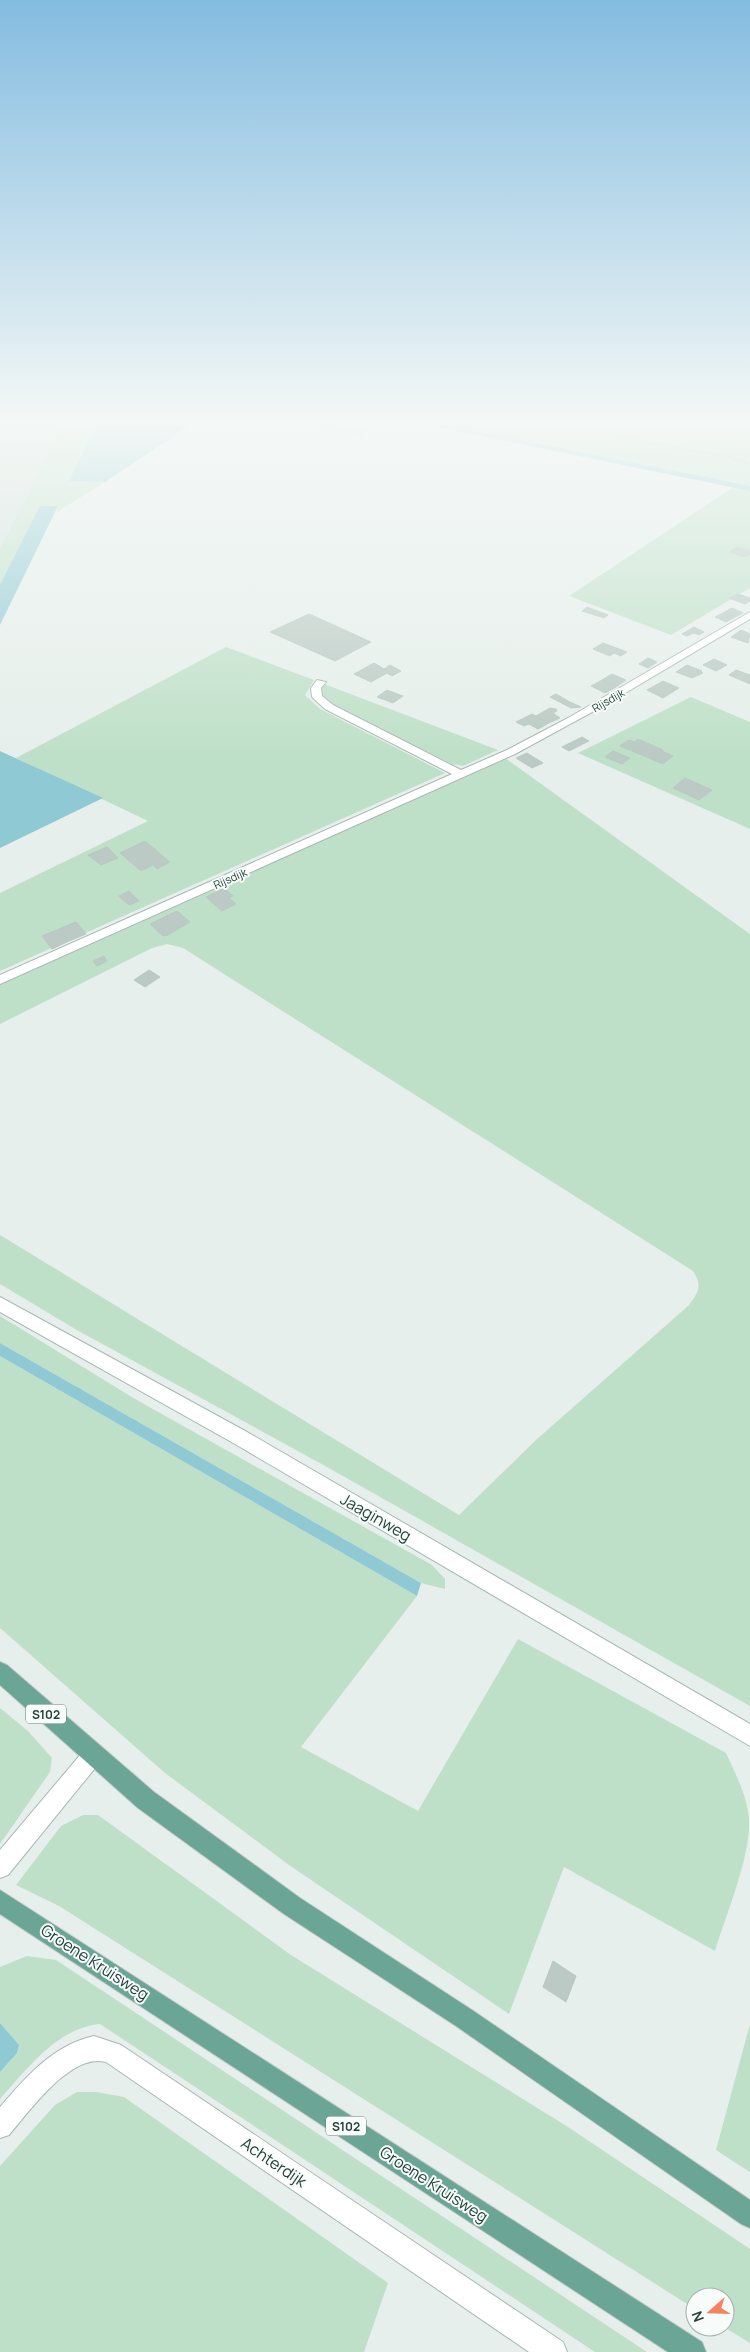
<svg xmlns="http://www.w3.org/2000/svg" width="750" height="2352" viewBox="0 0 750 2352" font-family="Manrope,sans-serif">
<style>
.built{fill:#d4dfda}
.green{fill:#bfe0c8}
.water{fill:#8ec9d4}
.building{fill:#bbcac4;stroke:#b8c9c2}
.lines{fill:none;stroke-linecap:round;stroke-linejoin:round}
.minor-casing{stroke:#a8b8b2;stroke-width:2}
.primary-casing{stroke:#c2cac8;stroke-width:2}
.path{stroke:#86b3a5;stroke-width:2;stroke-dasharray:1 2;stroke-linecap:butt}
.minor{fill:#fff;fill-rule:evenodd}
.primary{fill:#6aa596;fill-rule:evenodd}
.labels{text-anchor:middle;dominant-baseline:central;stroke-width:4;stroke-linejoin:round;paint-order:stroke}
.far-street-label{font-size:11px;fill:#24423a;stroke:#f7fbf9}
.shield{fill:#f7fbf9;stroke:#637a73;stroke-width:1}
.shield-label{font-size:12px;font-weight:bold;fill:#24423a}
.near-street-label{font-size:16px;fill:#24423a;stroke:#f7fbf9}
</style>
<rect width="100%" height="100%" fill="#e6efeb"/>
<path class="built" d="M 0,423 L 64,423 L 0,548 Z"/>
<path class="green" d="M 64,423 L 97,423 L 69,481 L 105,482 L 57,512 L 58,506 L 40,506 L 0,586 L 0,548 Z
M 287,423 L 379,423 L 361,436 Z
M 437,423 L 750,423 L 750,486 Z
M 732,488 L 750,491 L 750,588 L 671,635 L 569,596 Z
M 226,647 L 314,680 L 305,695 L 320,709 L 445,773 L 0,971 L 0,893 L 148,821 L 16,758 Z
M 324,684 L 498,750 L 463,766 L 452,764 L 330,704 L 322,698 L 320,689 Z
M 691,697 L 750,722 L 750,829 L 578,753 Z
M 505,758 L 750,934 L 750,1706 L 327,1467 L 75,1329 L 0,1284 L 0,1235 L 459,1515 L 536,1440 L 688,1306 C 698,1294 703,1285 693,1271 L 183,948 L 167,944 L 152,948 L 0,1024 L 0,985 Z
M 0,1316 L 135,1399 L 432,1565 L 445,1579 L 445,1589 L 421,1583 L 0,1343 Z
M 0,1356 L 417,1596 L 301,1747 L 418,1811 L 518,1639 L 726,1753 C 736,1775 750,1801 749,1826 C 748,1863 726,1915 715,1951 L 564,1867 L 509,2014 L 289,1865 L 165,1773 L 0,1628 Z
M 0,1708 L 28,1731 L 52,1758 L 50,1772 L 0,1844 Z
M 83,1815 L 98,1815 L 291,1955 L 568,2127 L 750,2249 L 750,2343 L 724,2327 L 725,2297 L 695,2297 L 695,2309 L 59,1906 L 16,1885 L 61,1826 Z
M 27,1956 L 56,1960 L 647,2352 L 595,2352 L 100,2024 C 57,2028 27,2069 0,2099 L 0,2072 L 17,2053 L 19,2046 L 0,2023 L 0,1967 Z
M 750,2024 L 750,2172 L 716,2150 Z
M 77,2092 L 96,2092 L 124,2097 L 388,2283 L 364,2352 L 0,2352 L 0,2166 L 55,2105 Z"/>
<path class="water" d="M 97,423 L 186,425 L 193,423 L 105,482 L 69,481 Z
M 418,423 L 437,423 L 750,486 L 750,491 Z
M 40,506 L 58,506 L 0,625 L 0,585 Z
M 0,751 L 103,798 L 0,848 Z
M 0,1343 L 421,1583 L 417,1596 L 0,1356 Z
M 0,2023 L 19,2045 L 17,2053 L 0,2072 Z"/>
<path class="building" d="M 738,547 L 750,551 L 750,554 L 744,557 L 729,552 Z
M 738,594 L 750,598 L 750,601 L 745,604 L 729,598 Z
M 587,607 L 608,615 L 604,618 L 582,611 Z
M 732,608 L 743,613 L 735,617 L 723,613 Z
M 723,613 L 735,617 L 726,622 L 715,617 Z
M 309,614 L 318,618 L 371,642 L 335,661 L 270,632 Z
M 694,627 L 704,632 L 699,635 L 694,633 L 687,636 L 682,634 Z
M 741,630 L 750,634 L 748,643 L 731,637 Z
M 603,643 L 627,652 L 621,656 L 614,653 L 610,656 L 593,649 Z
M 648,658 L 657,662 L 648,668 L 639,664 Z
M 714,659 L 727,665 L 716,671 L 703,665 Z
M 374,663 L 384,669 L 390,665 L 401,671 L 392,676 L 387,673 L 371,682 L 354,674 Z
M 687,665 L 702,671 L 700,672 L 703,673 L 692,678 L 676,672 Z
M 736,670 L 750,675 L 750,684 L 729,675 Z
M 612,674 L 626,680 L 616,687 L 602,680 Z
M 602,680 L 616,687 L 605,693 L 591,686 Z
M 663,681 L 679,688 L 663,698 L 647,690 Z
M 387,690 L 403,696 L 393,703 L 377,697 Z
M 556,694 L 570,702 L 581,707 L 571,708 L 550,697 Z
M 550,708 L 556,709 L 557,711 L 553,713 L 560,718 L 549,723 L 536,716 Z
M 532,714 L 536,716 L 549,723 L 538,729 L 529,724 L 524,726 L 516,722 Z
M 582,737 L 589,741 L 569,751 L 562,747 Z
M 638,739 L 663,750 L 662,751 L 673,756 L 663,764 L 620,746 L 629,740 L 634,742 Z
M 613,751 L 630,758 L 622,764 L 605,757 Z
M 527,753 L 543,763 L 532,768 L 516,758 Z
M 685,778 L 712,790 L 699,800 L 673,788 Z
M 145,841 L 170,862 L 157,869 L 153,865 L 141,871 L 120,853 Z
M 107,847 L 118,858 L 101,865 L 88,855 Z
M 224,888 L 233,896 L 229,898 L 236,904 L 222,911 L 206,897 Z
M 129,891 L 139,901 L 129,905 L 119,896 Z
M 177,911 L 190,922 L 168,935 L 163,936 L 150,924 Z
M 76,922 L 86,934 L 69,941 L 59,929 Z
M 59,929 L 69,941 L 52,949 L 42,936 Z
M 104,956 L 107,961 L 97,966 L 93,961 Z
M 149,970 L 160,977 L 145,987 L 134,980 Z
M 553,1961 L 576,1976 L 566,2002 L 543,1987 Z"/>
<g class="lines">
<defs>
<path id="minor" d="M 750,612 L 750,619 L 605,705 L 515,754 L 0,984 L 0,975 L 452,774 L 325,709 L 312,697 L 311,688 L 317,680 L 326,682 L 321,688 L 322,696 L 333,705 L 461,770 L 507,750 L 568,718 Z
M 0,1297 L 247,1432 L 750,1724 L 750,1746 L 235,1444 L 0,1312 Z
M 93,1745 L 100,1748 L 103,1755 L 100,1762 L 8,1875 L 0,1878 L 0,1850 L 86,1748 Z
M 94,2036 L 121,2045 L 563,2342 L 567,2352 L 529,2352 L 106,2062 C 71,2052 29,2112 9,2135 L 0,2138 L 0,2107 C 26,2077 53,2045 94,2036 Z"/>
<path id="primary" d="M 0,1662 L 7,1665 L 154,1792 L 300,1898 L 472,2010 L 750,2200 L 750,2228 L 741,2224 L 456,2026 L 284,1914 L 138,1808 L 0,1685 Z
M 0,1890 L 702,2342 L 706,2352 L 668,2352 L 0,1914 Z"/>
</defs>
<use href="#minor" class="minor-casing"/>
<use href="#primary" class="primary-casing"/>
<path class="path" d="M 579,423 L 623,438 L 729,457 L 750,464"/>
<use href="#minor" class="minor"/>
<use href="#primary" class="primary"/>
</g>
<linearGradient id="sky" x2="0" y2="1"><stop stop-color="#84bce0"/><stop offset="0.56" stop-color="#f4f8f6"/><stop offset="1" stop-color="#f4f8f6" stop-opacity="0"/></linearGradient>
<rect width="750" height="753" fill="url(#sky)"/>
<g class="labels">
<g class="far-street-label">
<text transform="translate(608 700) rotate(-30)">Rijsdijk</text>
<text transform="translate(230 878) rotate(-24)">Rijsdijk</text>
</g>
<g class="shield">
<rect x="26" y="1704.5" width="40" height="19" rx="4"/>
<rect x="326" y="2116.5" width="40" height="19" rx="4"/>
</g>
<g class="shield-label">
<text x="46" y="1714">S102</text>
<text x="346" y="2126">S102</text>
</g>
<g class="near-street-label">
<text transform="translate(376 1517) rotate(30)">Jaaginweg</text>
<text transform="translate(95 1962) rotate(33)">Groene Kruisweg</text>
<text transform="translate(274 2162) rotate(34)">Achterdijk</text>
<text transform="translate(434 2184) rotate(33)">Groene Kruisweg</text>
</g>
</g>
<g transform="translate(710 2312) rotate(250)"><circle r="24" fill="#f7fbf9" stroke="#a3b1ad"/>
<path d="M0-4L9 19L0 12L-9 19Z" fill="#f4845f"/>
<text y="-8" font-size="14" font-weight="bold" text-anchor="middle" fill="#24423a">N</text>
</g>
</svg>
